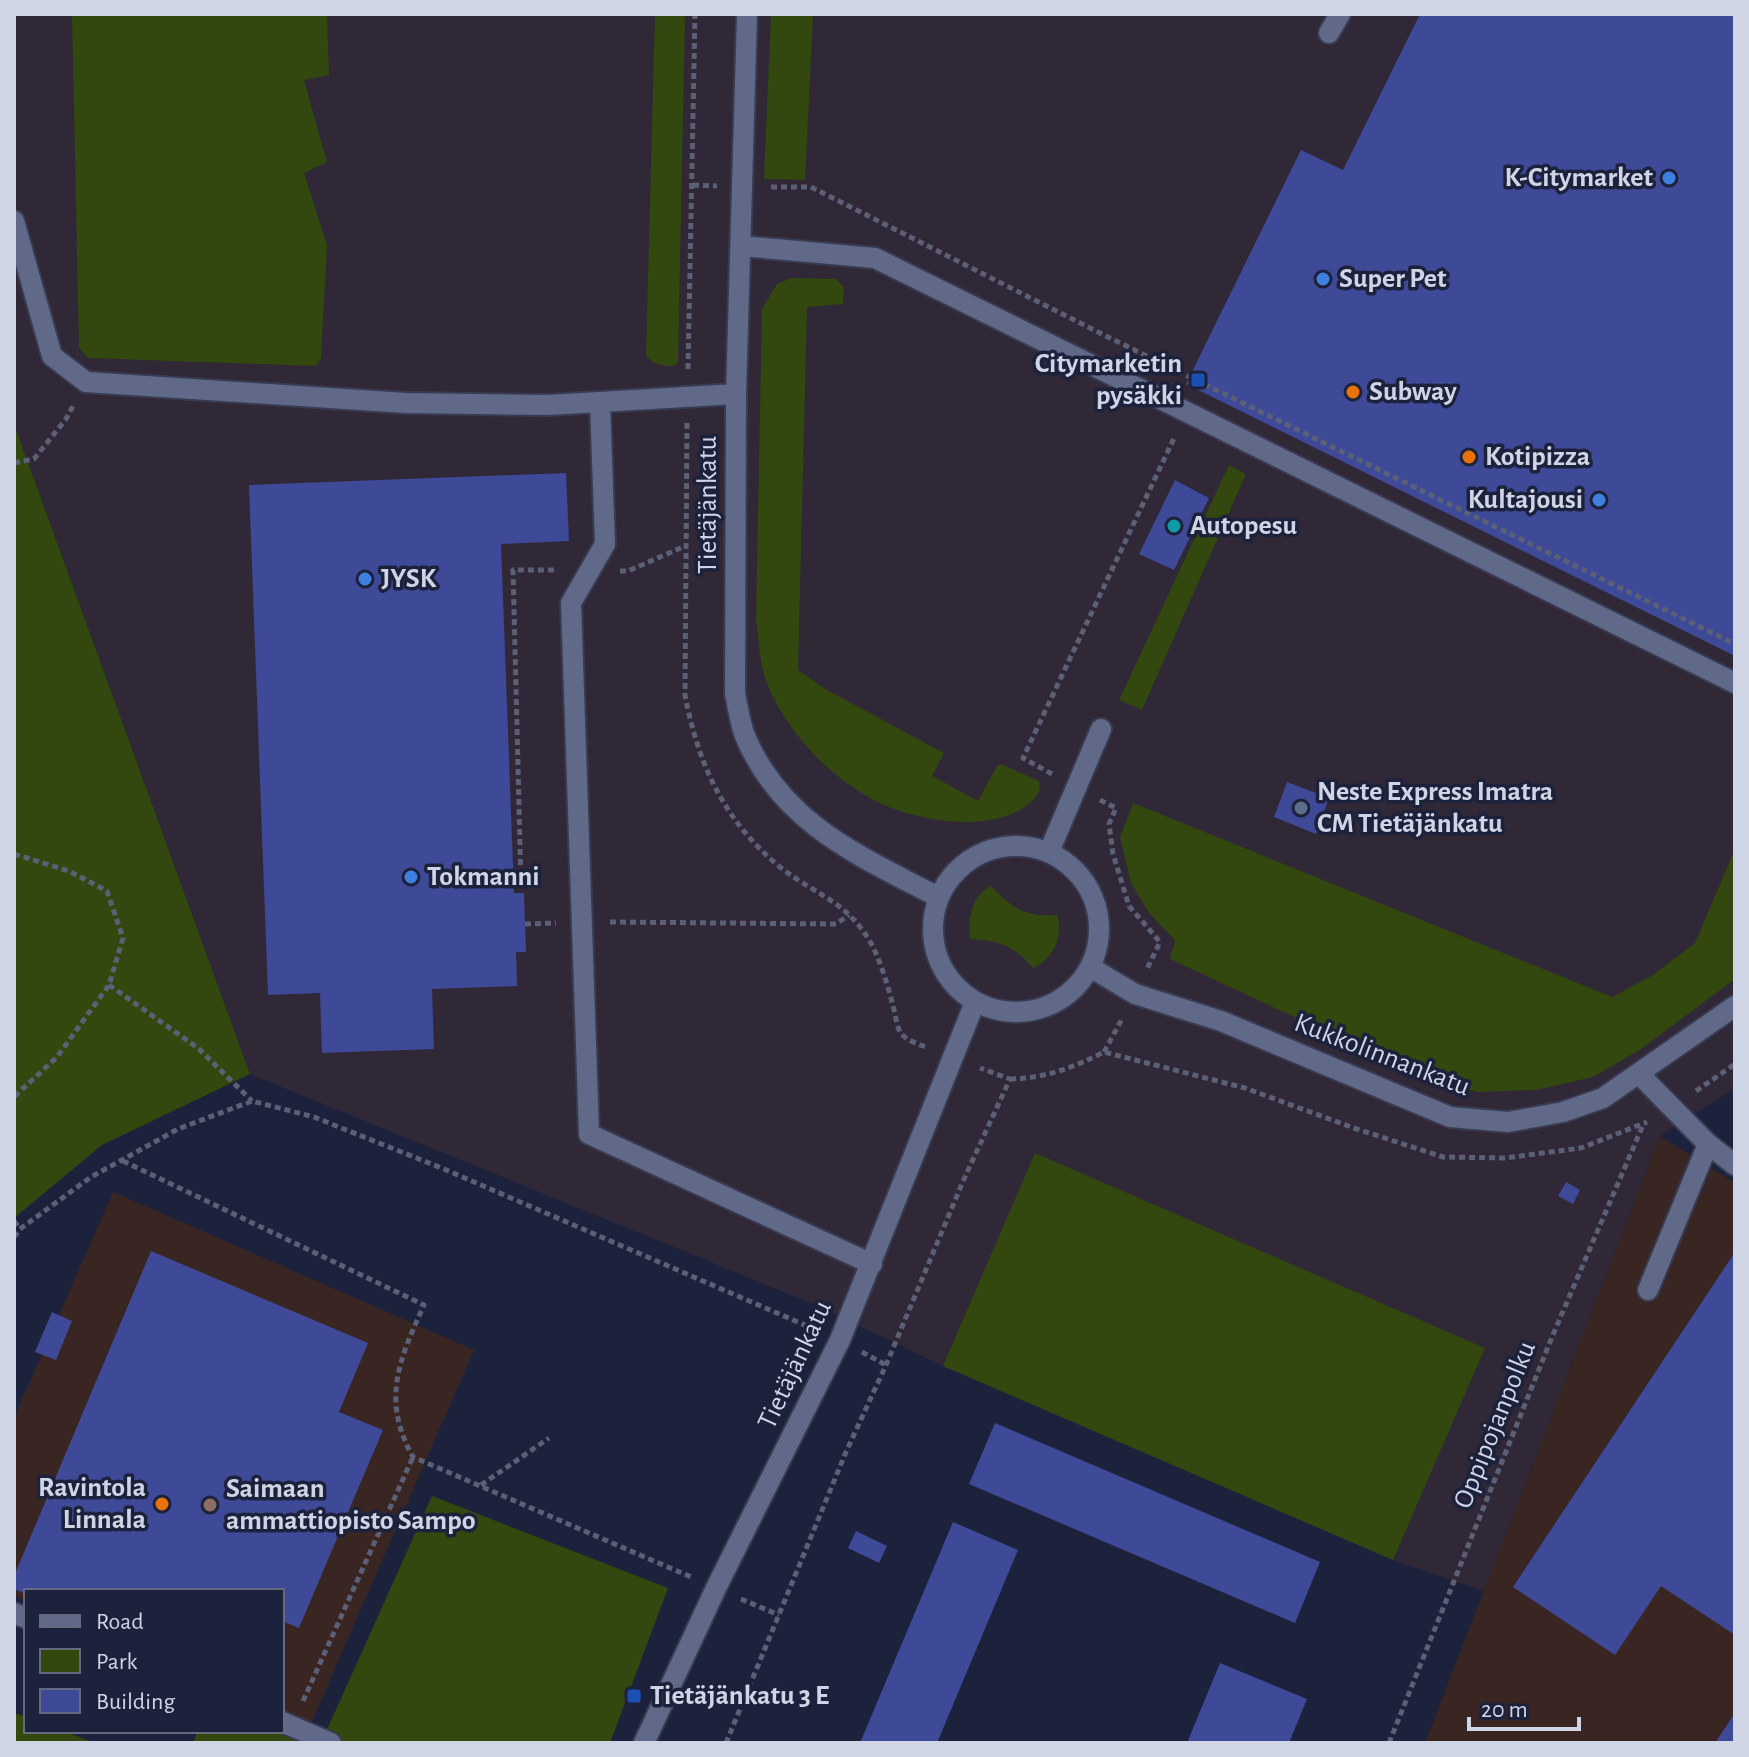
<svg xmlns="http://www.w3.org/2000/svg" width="1749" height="1757" viewBox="0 0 1749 1757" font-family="'Alegreya Sans',sans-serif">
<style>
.commercial{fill:#302837}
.education{fill:#392622}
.green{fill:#32480f}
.building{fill:#3e4997}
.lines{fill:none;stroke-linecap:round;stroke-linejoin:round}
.minor-casing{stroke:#383b51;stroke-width:24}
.path{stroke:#5b6077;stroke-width:5;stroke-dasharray:6 4;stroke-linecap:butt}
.minor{stroke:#616988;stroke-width:20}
.shop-dot{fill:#3f7fe0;stroke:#1d223c;stroke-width:3}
.transit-dot{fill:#1a4fb4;stroke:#1d223c;stroke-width:3}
.food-dot{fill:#e8710a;stroke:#1d223c;stroke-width:3}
.culture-dot{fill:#0f9aa8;stroke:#1d223c;stroke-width:3}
.service-dot{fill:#5c6f8a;stroke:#1d223c;stroke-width:3}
.education-dot{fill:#8d6e63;stroke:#1d223c;stroke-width:3}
.labels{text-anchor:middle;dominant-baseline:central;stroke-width:7;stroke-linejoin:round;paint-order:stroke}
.poi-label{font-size:28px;font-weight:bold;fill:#d0d5e6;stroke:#1d223c;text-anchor:start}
.street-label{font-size:28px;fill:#d0d5e6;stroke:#1d223c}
</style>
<rect width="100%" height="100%" fill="#1d223c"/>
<path class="commercial" d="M 14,14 L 1735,14 L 1735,1088 L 1660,1136 L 1484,1591 L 1393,1560 L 943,1366 L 816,1305 L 250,1074 L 14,424 Z"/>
<path class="education" d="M 1660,1136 L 1735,1183 L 1735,1743 L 1425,1743 Z
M 113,1192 L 474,1350 L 310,1726 L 282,1713 L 282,1591 L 26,1591 L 26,1601 L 14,1596 L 14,1418 Z"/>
<path class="green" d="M 72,14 L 327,14 L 329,75 L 304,80 L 327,162 L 304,173 L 327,245 L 321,358 L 316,366 L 88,358 L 79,348 Z
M 655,14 L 685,14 L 678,362 L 674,366 C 663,366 652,365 646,355 Z
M 771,14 L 813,14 L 805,180 L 764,179 Z
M 791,278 L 836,279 L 844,288 L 843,304 L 807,307 L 798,670 L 827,690 L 944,753 L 932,776 L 978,801 L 997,766 L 1001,764 L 1039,781 C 1042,792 1035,799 1026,806 C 989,834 913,821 874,800 C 831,777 795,740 773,697 C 760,674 759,644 756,619 L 762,309 L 777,284 Z
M 14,424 L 250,1074 L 102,1145 L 14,1218 Z
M 1229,465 L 1246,474 L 1142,710 L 1119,700 Z
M 1133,803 L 1612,997 L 1653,975 L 1695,943 L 1735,849 L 1735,979 L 1641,1049 L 1593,1077 L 1536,1090 L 1477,1092 L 1410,1071 L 1170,959 L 1175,940 L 1149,913 L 1131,883 L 1120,837 Z
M 991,886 C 1012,908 1025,917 1057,915 C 1064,937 1053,959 1033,968 C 1015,946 998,940 970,939 C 968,919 971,896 991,886 Z
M 1035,1153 L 1485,1348 L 1393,1560 L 943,1366 Z
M 432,1496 L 668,1588 L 610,1743 L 193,1743 L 198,1731 L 282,1731 L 321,1743 Z
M 14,1713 L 26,1717 L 26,1731 L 63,1731 L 95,1743 L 14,1743 Z"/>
<path class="building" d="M 1420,14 L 1735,14 L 1735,656 L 1186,384 L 1301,150 L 1343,170 Z
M 566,473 L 569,541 L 501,544 L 514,893 L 524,893 L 525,924 L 526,952 L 516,952 L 517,986 L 432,989 L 434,1049 L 322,1053 L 320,993 L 268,995 L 249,485 Z
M 1175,480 L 1209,498 L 1174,570 L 1139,554 Z
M 1287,782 L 1329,798 L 1316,834 L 1274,817 Z
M 1566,1182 L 1580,1190 L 1573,1204 L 1558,1196 Z
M 151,1251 L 368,1343 L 339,1412 L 383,1430 L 299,1628 L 282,1621 L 282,1591 L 26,1591 L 26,1594 L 14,1589 L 14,1576 Z
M 1735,1252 L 1735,1635 L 1661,1586 L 1615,1655 L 1513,1587 Z
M 52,1312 L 72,1321 L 56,1360 L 35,1352 Z
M 995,1423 L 1320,1562 L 1295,1623 L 969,1484 Z
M 953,1522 L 1018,1550 L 937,1743 L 860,1743 Z
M 856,1531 L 887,1546 L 879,1563 L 848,1548 Z
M 1220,1663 L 1307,1699 L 1289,1743 L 1187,1743 Z
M 1735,1713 L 1735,1743 L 1715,1743 Z"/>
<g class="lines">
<defs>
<path id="minor" d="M 747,14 L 736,394 L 735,694 C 738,707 740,723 745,736 C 782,824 860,856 938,897
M 1329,33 L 1340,14
M 14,221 L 52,356 L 86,382 L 406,403 L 548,405 L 736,394
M 741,246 L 875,258 L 1735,683
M 600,402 L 605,544 L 571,603 L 589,1134 L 872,1264
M933 929a83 83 0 1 1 166 0a83 83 0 1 1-166 0Z
M 1049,852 L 1101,729
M 1090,967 L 1135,994 L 1221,1021 L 1450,1117 L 1508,1122 L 1563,1112 L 1603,1098 L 1735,1006
M 1640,1075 L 1708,1144 L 1735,1165
M 1648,1290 L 1708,1144
M 14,1613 L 26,1618
M 282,1722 L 331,1743
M 644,1743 L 716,1588 L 840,1340 L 975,1002"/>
</defs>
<use href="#minor" class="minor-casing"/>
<path class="path" d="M 693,185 L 717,186
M 771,187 L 811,187 L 1110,338 L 1735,644
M 688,369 L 695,14
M 687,423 L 685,695 C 698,764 724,821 780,867 C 815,895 848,901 872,945 C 881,963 887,983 892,1002 C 895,1011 896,1024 900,1032 C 905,1040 918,1044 926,1047
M 14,463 L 34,459 L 66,419 L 74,404
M 620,571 L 628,571 L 685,546
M 1052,774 L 1023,758 L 1175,436
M 1100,800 L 1116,808 L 1109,824 L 1113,854 L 1129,906 L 1160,942 L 1147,969
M 14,854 L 69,871 L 107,891 L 123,938 L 109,985 L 57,1057 L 14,1097
M 521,885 L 513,570 L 558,570
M 610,922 L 836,924 L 849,915
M 525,924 L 556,923
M 109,985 L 198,1048 L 252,1101
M 1104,1052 L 1123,1017
M 1010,1079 C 1046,1078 1072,1068 1104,1052 L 1245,1088 L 1354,1128 L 1443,1157 L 1505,1158 L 1581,1148 L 1647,1122
M 1696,1091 L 1735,1064
M 123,1161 L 424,1305 C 399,1360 381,1400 413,1457 L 691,1577
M 14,1221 L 20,1229
M 14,1237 L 20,1229 L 91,1177 L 178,1129 L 252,1101 L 314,1117 L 444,1169 L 814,1329
M 862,1352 L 886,1365
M 481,1485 L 549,1438
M 741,1599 L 779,1615
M 303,1701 L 413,1457
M 726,1743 L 846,1452 L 886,1365 L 964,1179 L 1010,1079 L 980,1068
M 1389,1743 L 1552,1337 L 1643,1125"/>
<use href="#minor" class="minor"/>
</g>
<g class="shop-dot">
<circle cx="1669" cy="178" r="8"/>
<circle cx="1323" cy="279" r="8"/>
<circle cx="1599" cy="500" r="8"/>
<circle cx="365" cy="579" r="8"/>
<circle cx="411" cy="877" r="8"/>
</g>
<g class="transit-dot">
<rect x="1190" y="372" width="16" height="16" rx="4"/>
<rect x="626" y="1688" width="16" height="16" rx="4"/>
</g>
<g class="food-dot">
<circle cx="1353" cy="392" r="8"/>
<circle cx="1469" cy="457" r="8"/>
<circle cx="162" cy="1504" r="8"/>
</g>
<circle class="culture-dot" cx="1174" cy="526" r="8"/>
<circle class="service-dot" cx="1301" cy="808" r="8"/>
<circle class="education-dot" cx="210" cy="1505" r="8"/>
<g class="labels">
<g class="poi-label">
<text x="1653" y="178" text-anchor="end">K-Citymarket</text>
<text x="1339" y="279">Super Pet</text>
<text x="1182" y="364" text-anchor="end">Citymarketin<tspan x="1182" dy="32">pysäkki</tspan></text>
<text x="1369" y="392">Subway</text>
<text x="1485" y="457">Kotipizza</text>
<text x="1583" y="500" text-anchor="end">Kultajousi</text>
<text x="1190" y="526">Autopesu</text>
<text x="381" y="579">JYSK</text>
<text x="1317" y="792">Neste Express Imatra<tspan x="1317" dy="32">CM Tietäjänkatu</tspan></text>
<text x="427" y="877">Tokmanni</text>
<text x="146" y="1488" text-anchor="end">Ravintola<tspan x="146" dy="32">Linnala</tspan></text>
<text x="226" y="1489">Saimaan<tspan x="226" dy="32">ammattiopisto Sampo</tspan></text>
<text x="650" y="1696">Tietäjänkatu 3 E</text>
</g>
<g class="street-label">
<text transform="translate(708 505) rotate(-90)">Tietäjänkatu</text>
<text transform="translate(1382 1055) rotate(21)">Kukkolinnankatu</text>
<text transform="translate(795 1365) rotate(-65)">Tietäjänkatu</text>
<text transform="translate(1495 1425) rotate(-68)">Oppipojanpolku</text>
</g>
</g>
<rect width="1749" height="1757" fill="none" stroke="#d0d5e6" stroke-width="32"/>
<rect x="24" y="1589" width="260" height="144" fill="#1d223c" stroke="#656a80" stroke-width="2"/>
<rect x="40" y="1615" width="40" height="12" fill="#616988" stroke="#656a80" stroke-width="2"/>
<text x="96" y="1629" font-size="24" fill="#d0d5e6">Road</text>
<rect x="40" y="1649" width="40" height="24" fill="#32480f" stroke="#656a80" stroke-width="2"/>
<text x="96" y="1669" font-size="24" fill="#d0d5e6">Park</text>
<rect x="40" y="1689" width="40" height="24" fill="#3e4997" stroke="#656a80" stroke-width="2"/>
<text x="96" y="1709" font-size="24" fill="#d0d5e6">Building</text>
<path d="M1469 1717v12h110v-12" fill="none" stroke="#d0d5e6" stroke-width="4"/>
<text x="1481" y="1717" font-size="24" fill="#d0d5e6" stroke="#1d223c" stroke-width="6" paint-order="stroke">20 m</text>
</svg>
